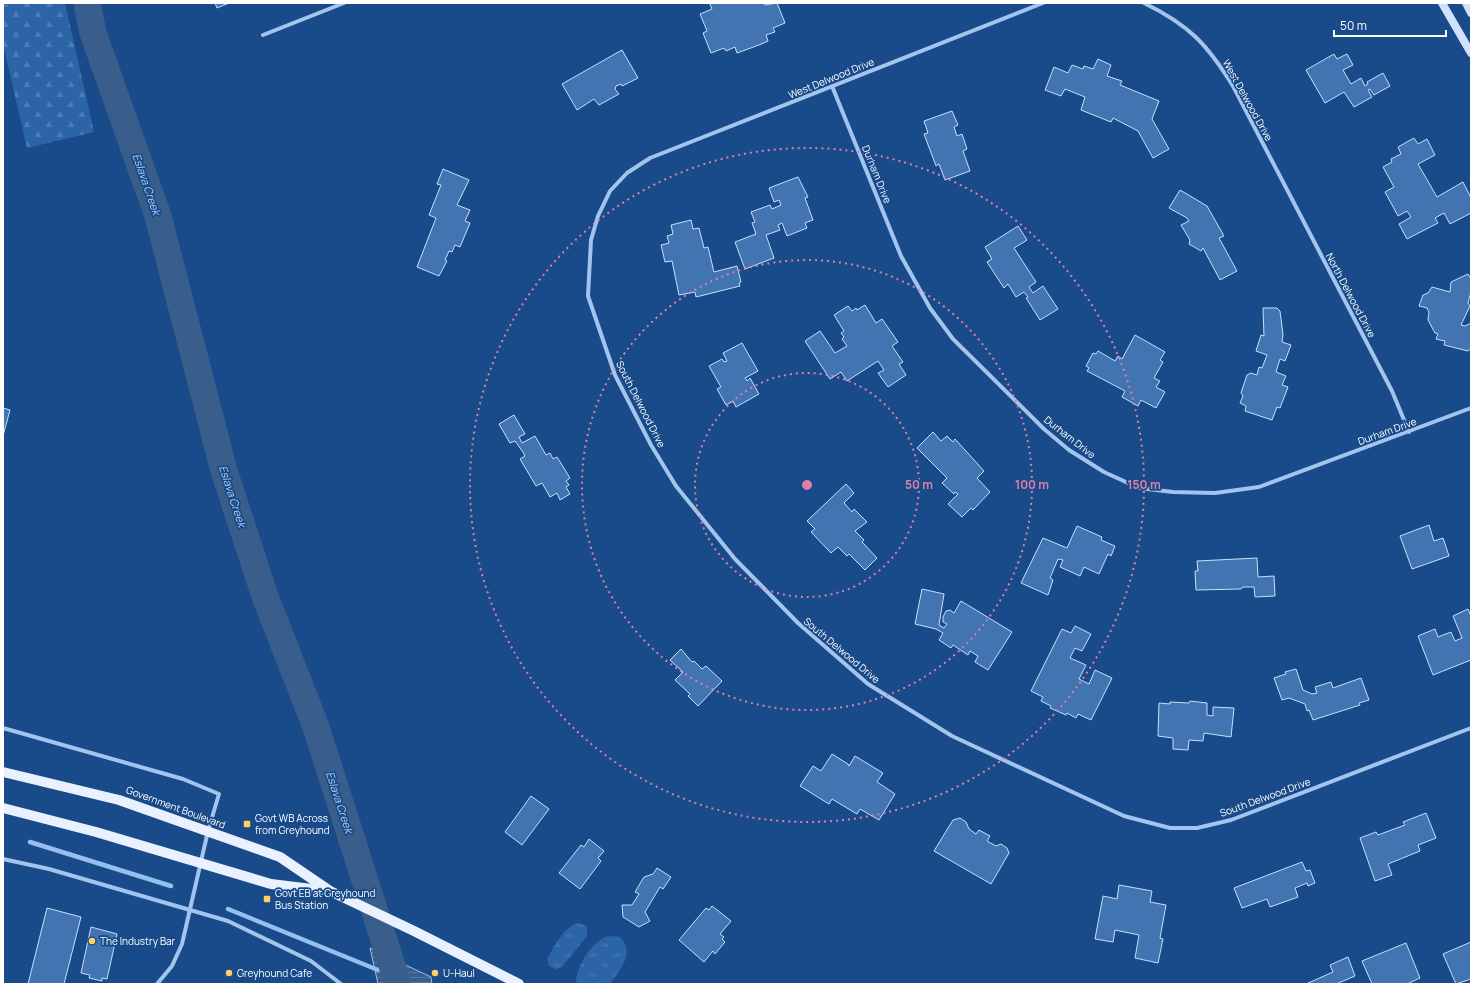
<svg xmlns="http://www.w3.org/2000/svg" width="1474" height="987" viewBox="0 0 1474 987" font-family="Manrope,sans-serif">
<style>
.grass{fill:url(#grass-tufts)}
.forest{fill:url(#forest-firs)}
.water{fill:url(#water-rules);stroke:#95bfef}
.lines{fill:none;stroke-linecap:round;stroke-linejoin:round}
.stream{stroke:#95bfef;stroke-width:4.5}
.river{stroke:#3a5e8c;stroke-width:27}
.building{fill:#4274b2;stroke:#c8dffa}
.minor{stroke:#a3c4ed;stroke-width:4}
.secondary{stroke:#cfe2f9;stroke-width:8}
.primary{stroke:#e9f1ff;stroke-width:10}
.ring{fill:none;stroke:#dd80a5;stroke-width:2;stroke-dasharray:2 4}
.poi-dot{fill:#ffd15f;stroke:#194a89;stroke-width:1.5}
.labels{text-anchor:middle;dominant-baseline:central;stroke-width:3.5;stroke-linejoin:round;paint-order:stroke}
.street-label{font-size:10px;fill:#fff;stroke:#194a89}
.poi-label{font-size:10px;fill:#fff;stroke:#194a89;text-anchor:start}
.water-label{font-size:11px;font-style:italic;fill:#aecef4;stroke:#194a89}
.centre{fill:#dd80a5;stroke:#194a89;stroke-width:2}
.ring-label{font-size:12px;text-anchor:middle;font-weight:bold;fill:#dd80a5;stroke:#194a89;stroke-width:3.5;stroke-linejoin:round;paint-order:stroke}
</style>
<defs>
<pattern id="grass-tufts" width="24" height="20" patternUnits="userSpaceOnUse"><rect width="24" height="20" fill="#2c64a8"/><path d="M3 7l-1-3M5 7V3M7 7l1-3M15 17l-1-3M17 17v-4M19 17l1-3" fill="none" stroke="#4c7bb5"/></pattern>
<pattern id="forest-firs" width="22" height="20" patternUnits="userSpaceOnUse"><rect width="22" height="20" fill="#2c64a8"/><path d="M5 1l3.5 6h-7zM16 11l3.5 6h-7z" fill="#4c7bb5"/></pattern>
<pattern id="water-rules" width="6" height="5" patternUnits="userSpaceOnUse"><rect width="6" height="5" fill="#3a5e8c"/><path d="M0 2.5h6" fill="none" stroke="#58769d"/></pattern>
</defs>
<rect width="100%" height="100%" fill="#194a89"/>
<path class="grass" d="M 578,923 L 587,926 L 587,936 L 562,967 L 556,969 L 549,966 L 547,959 C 554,947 564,926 578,923 Z
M 608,936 L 620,937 C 636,952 620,970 610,984 L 580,984 L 576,982 C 577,965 592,941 608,936 Z"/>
<path class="forest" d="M 3,3 L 65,3 L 94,132 L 27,148 L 3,44 Z"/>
<path class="water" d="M 370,948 L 431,977 L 432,984 L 378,984 Z"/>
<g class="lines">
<path class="stream" d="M 30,842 L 171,886
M 228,909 L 378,970"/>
<path class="river" d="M 87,3 L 93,33 L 158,216 L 224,471 L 266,599 L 316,727 L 398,984"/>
</g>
<path class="building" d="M 215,3 L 229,3 L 217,8 Z
M 712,3 L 764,3 L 765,5 L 777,3 L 785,23 L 773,28 L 775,32 L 766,35 L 768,41 L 759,45 L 737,53 L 735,47 L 726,51 L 724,48 L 711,53 L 703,33 L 707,31 L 700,14 L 712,9 L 710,4 Z
M 622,50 L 638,78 L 622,86 L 621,84 L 616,86 L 615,89 L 619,94 L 599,105 L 594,99 L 577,110 L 562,84 Z
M 1334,54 L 1337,59 L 1347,54 L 1353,65 L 1343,70 L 1351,84 L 1361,78 L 1365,86 L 1368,84 L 1367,82 L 1383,73 L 1390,86 L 1374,95 L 1370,89 L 1368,90 L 1372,97 L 1354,107 L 1344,92 L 1325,103 L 1306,70 Z
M 1098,59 L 1111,65 L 1107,76 L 1122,81 L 1120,85 L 1159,101 L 1152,119 L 1169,149 L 1153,158 L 1138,131 L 1113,118 L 1111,122 L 1081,110 L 1085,97 L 1065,89 L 1061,96 L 1045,90 L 1054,67 L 1068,73 L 1072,65 L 1083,69 L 1084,66 L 1093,69 Z
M 952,111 L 958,125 L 954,127 L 957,136 L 962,134 L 967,149 L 963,151 L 970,171 L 945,180 L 939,164 L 936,166 L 924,134 L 928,133 L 924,121 Z
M 1414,138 L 1418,144 L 1427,139 L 1435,155 L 1418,164 L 1437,197 L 1463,182 L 1471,198 L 1471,213 L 1450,224 L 1444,213 L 1435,218 L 1438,223 L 1407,239 L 1399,224 L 1411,217 L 1407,211 L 1398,216 L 1385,192 L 1394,187 L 1383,167 L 1392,162 L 1391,159 L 1401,154 L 1398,147 Z
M 443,169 L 469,180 L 457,205 L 470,210 L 465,221 L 470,223 L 460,247 L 455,245 L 452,252 L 449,251 L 445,260 L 447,261 L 439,276 L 417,267 L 436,218 L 429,215 L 441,185 L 437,184 Z
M 798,177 L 808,197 L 805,198 L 813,220 L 805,223 L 807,228 L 787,236 L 782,223 L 778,225 L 780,230 L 766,235 L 774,258 L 745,269 L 735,242 L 756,234 L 752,223 L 755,222 L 751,212 L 770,205 L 772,209 L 781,205 L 779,200 L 774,202 L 769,188 Z
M 1180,190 L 1207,206 L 1224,236 L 1219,238 L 1237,271 L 1220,280 L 1203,248 L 1201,251 L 1189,244 L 1190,240 L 1181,225 L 1189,221 L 1187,218 L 1169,208 Z
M 691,220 L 693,229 L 699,228 L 704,248 L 708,247 L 714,272 L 737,266 L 741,282 L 739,283 L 740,286 L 696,297 L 695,292 L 679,295 L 672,261 L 665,262 L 661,245 L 669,243 L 667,236 L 673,234 L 671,225 Z
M 1018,226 L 1027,240 L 1014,248 L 1036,282 L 1029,287 L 1033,293 L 1043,286 L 1058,309 L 1040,320 L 1026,298 L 1028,297 L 1024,292 L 1016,297 L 1008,284 L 1004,288 L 987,262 L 992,259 L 985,247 Z
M 1468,274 L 1471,279 L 1471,292 L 1468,303 L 1470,306 L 1461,325 L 1465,326 L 1471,323 L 1471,348 L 1468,351 L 1444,345 L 1445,341 L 1436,339 L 1438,334 L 1435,333 L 1428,320 L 1429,312 L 1427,308 L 1419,306 L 1423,295 L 1428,293 L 1432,287 L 1450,292 L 1451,282 Z
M 865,305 L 876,323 L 882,319 L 898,342 L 892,346 L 903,362 L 899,364 L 906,375 L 888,387 L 878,373 L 884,370 L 878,361 L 847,381 L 841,372 L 830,379 L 805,341 L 820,331 L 835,353 L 847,346 L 842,339 L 844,337 L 841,333 L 844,331 L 834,315 L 848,306 L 852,311 L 856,308 L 857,310 Z
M 1263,308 L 1277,308 L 1280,311 L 1283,335 L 1282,342 L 1291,345 L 1285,361 L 1280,359 L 1276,372 L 1286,376 L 1282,385 L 1288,387 L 1280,408 L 1277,407 L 1272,420 L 1245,411 L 1246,406 L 1240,403 L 1243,396 L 1241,393 L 1247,375 L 1251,373 L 1257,375 L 1259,367 L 1262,368 L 1267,355 L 1256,351 L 1261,335 L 1264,336 Z
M 1135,335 L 1165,352 L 1160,360 L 1163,362 L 1154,378 L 1160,381 L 1156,387 L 1165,392 L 1156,408 L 1141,400 L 1138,406 L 1122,397 L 1125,391 L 1087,371 L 1089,368 L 1086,366 L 1093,353 L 1096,354 L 1098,351 L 1115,361 L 1118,356 L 1122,359 Z
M 742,343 L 758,371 L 745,378 L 747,381 L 750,378 L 759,394 L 736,407 L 733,401 L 726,405 L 717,389 L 721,387 L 709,366 L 722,359 L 724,362 L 727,361 L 723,353 Z
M 3,408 L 10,410 L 3,436 Z
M 514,415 L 525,434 L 519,437 L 522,443 L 535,436 L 546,455 L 550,453 L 553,459 L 557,457 L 570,478 L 566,481 L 569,485 L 566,487 L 570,494 L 560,500 L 557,493 L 550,497 L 542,483 L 536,486 L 520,459 L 525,456 L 523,452 L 515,441 L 510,443 L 499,424 Z
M 933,432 L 941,441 L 947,436 L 953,442 L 955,439 L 984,471 L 977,478 L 990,492 L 973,510 L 971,508 L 962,517 L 948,504 L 958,494 L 955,492 L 954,494 L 942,483 L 947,478 L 917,448 Z
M 846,484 L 854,493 L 844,503 L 852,512 L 854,509 L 867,522 L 855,531 L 864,540 L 862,542 L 877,558 L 865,570 L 849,554 L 847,556 L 838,547 L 831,553 L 811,532 L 815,529 L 807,521 Z
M 1429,525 L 1434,541 L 1443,538 L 1449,556 L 1412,569 L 1400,536 Z
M 1077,526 L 1102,537 L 1101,540 L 1115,546 L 1111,556 L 1108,554 L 1099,574 L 1084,567 L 1080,576 L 1060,567 L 1063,560 L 1058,559 L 1050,578 L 1053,580 L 1048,595 L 1021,583 L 1043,538 L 1067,548 Z
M 1257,558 L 1258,577 L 1274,576 L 1275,596 L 1255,597 L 1254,587 L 1243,587 L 1241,589 L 1196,590 L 1195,571 L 1198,571 L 1197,561 Z
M 922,589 L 944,594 L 939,625 L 944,628 L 947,624 L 943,622 L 943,617 L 946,611 L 950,610 L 954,613 L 961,601 L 1012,632 L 988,670 L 975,662 L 978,656 L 970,651 L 968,655 L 953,645 L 951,648 L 939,640 L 943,633 L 936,629 L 915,624 Z
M 1468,609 L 1471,616 L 1471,660 L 1433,675 L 1418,636 L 1435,629 L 1438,637 L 1451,632 L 1455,641 L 1462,638 L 1453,616 Z
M 1075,626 L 1091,634 L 1082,651 L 1075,648 L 1070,658 L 1086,665 L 1079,679 L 1089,684 L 1095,670 L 1112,678 L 1091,720 L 1078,714 L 1076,718 L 1067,713 L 1066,715 L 1050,708 L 1051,706 L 1041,701 L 1043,697 L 1031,691 L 1062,629 L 1071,633 Z
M 681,649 L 692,662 L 694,661 L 702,669 L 706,666 L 722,681 L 698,706 L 688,696 L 690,694 L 675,680 L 683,672 L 670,660 Z
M 1296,669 L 1303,690 L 1312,694 L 1317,693 L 1315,687 L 1331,682 L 1333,688 L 1361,678 L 1369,700 L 1359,703 L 1360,705 L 1313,720 L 1309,710 L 1307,711 L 1305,704 L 1289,698 L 1282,700 L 1274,678 L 1286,674 L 1285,672 Z
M 1190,701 L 1207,703 L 1207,715 L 1213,716 L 1213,707 L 1234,708 L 1231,737 L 1204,733 L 1203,741 L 1189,740 L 1188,750 L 1173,749 L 1173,738 L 1158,736 L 1159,703 L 1170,704 L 1170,702 L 1189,703 Z
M 832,754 L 848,764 L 849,766 L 855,756 L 883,773 L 877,782 L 895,794 L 879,820 L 860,809 L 857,814 L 832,799 L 829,804 L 800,786 L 813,766 L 821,771 Z
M 531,796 L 549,809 L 522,845 L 505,832 Z
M 1426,813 L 1436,838 L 1418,845 L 1420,851 L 1388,864 L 1392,875 L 1375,881 L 1360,838 L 1376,832 L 1378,835 L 1405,825 L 1403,822 Z
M 960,818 L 966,822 L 969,829 L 976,834 L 979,830 L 990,836 L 987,841 L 996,846 L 1001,844 L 1007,848 L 1009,853 L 991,884 L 934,851 L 953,820 Z
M 589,839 L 604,851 L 598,858 L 601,861 L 580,889 L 559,873 L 581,845 L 584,847 Z
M 1302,862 L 1306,871 L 1310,870 L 1315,883 L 1308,886 L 1307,883 L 1295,888 L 1298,897 L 1270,907 L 1267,899 L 1242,908 L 1234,888 Z
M 657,868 L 671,877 L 663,889 L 660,887 L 645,912 L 650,921 L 639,927 L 623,917 L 622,905 L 632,905 L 639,894 L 635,892 L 644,877 L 653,874 Z
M 1119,885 L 1152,891 L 1150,902 L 1166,905 L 1160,938 L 1163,939 L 1158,963 L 1135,958 L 1139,935 L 1115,930 L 1113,942 L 1095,939 L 1103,896 L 1117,899 Z
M 712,906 L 731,921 L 720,934 L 724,937 L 722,939 L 725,942 L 715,954 L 713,951 L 704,962 L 679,940 L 706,908 L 709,910 Z
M 47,908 L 81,917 L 64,984 L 28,984 Z
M 91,927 L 117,934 L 107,979 L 102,978 L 102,981 L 89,978 L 90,975 L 81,973 Z
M 1471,942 L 1471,979 L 1456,984 L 1443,954 Z
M 1406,943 L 1420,978 L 1407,984 L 1372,984 L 1362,961 Z
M 1348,957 L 1355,976 L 1336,984 L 1306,984 L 1333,972 L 1330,965 Z"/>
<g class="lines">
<path class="minor" d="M 1043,3 L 650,158 L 627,173 L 610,191 L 598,216 L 591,240 L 588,296 L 615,375 L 651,445 L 676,486 L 735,559 L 798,623 L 868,684 L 952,736 L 1124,816 L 1170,828 L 1197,828 L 1231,820 L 1471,728
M 1144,3 C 1189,25 1207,44 1233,86 L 1392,391 L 1409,432
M 263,35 L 344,3
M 832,86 L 901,256 L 930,308 L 953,339 L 1044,429 L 1069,450 L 1104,472 L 1139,488 L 1173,492 L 1215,493 L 1259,487 L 1471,408
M 3,728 L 183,779 L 219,794 L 208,831 L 182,944 L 172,966 L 157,984
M 3,859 L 49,869 L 228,921 L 311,961 L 341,984"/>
<path class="secondary" d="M 1442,3 L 1471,53
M 1466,3 L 1471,13"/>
<path class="primary" d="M 3,772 L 119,800 L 280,857 L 330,891 L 414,931 L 519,984
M 3,808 L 96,832 L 271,884 L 328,891"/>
</g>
<g class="ring">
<circle cx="807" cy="485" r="112"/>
<circle cx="807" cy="485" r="225"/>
<circle cx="807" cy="485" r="337"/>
</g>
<g class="poi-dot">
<rect x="243" y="820" width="8" height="8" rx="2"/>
<rect x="263" y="895" width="8" height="8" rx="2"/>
<circle cx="92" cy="941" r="4"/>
<circle cx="229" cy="973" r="4"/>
<circle cx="435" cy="973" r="4"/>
</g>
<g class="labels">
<g class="street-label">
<text transform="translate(831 78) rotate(-22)">West Delwood Drive</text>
<text transform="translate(1248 100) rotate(61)">West Delwood Drive</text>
<text transform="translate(877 174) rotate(68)">Durham Drive</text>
<text transform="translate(1351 295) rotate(62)">North Delwood Drive</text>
<text transform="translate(641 404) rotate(63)">South Delwood Drive</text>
<text transform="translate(1387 431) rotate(-20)">Durham Drive</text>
<text transform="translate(1070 437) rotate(38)">Durham Drive</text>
<text transform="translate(842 650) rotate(40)">South Delwood Drive</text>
<text transform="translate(1265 797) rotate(-20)">South Delwood Drive</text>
<text transform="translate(176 807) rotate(20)">Government Boulevard</text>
</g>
<g class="poi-label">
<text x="255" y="818">Govt WB Across<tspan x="255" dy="12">from Greyhound</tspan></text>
<text x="275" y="893">Govt EB at Greyhound<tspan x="275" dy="12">Bus Station</tspan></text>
<text x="100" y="941">The Industry Bar</text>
<text x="237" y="973">Greyhound Cafe</text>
<text x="443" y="973">U-Haul</text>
</g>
<g class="water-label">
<text transform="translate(147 184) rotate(71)">Eslava Creek</text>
<text transform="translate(233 496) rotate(72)">Eslava Creek</text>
<text transform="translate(340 802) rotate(72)">Eslava Creek</text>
</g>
</g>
<circle cx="807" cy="485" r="6" class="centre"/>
<g class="ring-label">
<text x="919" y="489">50 m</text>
<text x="1032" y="489">100 m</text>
<text x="1144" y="489">150 m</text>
</g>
<rect width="1474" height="987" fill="none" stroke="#ffffff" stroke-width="8"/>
<path d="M1334 30v6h112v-6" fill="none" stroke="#ffffff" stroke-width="2"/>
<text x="1340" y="30" font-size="12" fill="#ffffff" stroke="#194a89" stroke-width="3" paint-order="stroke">50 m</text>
</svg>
